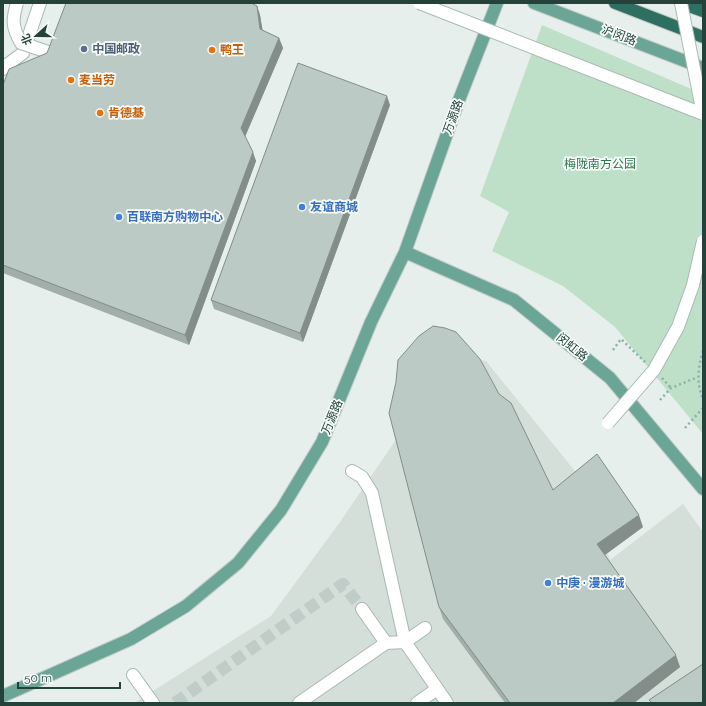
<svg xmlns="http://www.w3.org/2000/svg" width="706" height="706" viewBox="0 0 706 706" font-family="Raleway,'Noto Sans SC',sans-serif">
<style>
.built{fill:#d4dfda}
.green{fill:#bfe0c8}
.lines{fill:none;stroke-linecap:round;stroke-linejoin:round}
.minor-tunnel{stroke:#bfccc8;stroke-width:12;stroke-dasharray:12 6;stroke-linecap:butt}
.minor-casing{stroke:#a8b8b2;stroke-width:14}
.major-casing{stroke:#c2cac8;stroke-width:14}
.highway-casing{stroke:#c2cac8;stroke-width:14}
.path{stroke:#86b3a5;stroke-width:2.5;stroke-dasharray:2 3;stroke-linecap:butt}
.minor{stroke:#fff;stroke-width:12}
.major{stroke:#6aa596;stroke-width:12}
.highway{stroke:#2f6f62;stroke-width:12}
.minor-bridge-casing{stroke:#a8b8b2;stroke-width:14;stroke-linecap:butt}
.minor-bridge{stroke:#fff;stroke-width:12}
.wall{fill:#a1aea9}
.shaded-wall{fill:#838d89}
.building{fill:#bbcac4;stroke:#838d89}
.service-dot{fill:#5c6f8a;stroke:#f7fbf9;stroke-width:1.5}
.food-dot{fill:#e8710a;stroke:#f7fbf9;stroke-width:1.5}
.shop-dot{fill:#3f7fe0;stroke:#f7fbf9;stroke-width:1.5}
.labels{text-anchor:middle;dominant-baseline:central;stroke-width:3.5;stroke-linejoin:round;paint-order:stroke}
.street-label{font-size:12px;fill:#24423a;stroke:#f7fbf9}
.service-label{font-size:12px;font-weight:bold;fill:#4e5e75;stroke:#f7fbf9;text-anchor:start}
.food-label{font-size:12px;font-weight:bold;fill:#c56008;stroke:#f7fbf9;text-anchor:start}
.park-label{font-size:12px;fill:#2d7a4b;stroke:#f7fbf9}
.shop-label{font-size:12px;font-weight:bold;fill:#366cbe;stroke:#f7fbf9;text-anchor:start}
</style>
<rect width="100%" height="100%" fill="#e6efeb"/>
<path class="built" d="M 440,354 L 486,361 L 579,476 L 610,560 L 683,504 L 703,532 L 703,703 L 134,703 L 271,616 L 340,522 L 408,422 Z"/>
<path class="green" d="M 542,25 L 703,94 L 703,434 L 615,327 L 563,286 L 492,251 L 509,212 L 480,196 Z"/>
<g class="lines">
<path class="minor-tunnel" d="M 175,703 L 343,584 L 362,609"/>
<defs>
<path id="minor" d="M 3,69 L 4,67 L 23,53 L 40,3
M 352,471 L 362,477 L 372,493 L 405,642 L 447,703
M 362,609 L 386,643
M 133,675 L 153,703
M 299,703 L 386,643 L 405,642 L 425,628
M 417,703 L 437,689"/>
<path id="major" d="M 534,3 L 703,68
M 405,252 L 514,300 L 610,378 L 703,489
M 3,696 L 131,639 L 186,606 L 238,563 L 281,510 L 322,442 L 371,322 L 405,252 L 459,100 L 497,3"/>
<path id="highway" d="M 615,3 L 703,37
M 681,3 L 703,11"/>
</defs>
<use href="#minor" class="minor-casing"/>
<use href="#major" class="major-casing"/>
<use href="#highway" class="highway-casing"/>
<path class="path" d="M 613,350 L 621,339 L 645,362
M 703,351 C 698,367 696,383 703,399
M 662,378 L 671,388
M 660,400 L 671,388 L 698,377
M 685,428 L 703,408"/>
<use href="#minor" class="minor"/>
<use href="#major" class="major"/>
<use href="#highway" class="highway"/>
<defs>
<path id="minor-bridge" d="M 17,3 C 12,20 12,27 21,43 L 54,54
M 419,3 L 703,114
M 681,3 L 703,114
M 608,423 L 654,370 L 678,327 L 693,285 L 703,241"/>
</defs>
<use href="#minor-bridge" class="minor-bridge-casing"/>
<use href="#minor-bridge" class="minor-bridge"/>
</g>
<path class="wall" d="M 257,6 L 260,15 L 262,30 L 279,38 L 283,48 L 245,136 L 256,161 L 189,345 L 3,273 L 3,85 L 47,53 Z
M 390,105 L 303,342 L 214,309 L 211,300 Z
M 499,394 L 553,490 L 643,527 L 605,555 L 680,667 L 634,703 L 505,703 L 443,619 L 439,607 Z"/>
<path class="shaded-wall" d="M 257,6 L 260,15 L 264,38 L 260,29 Z
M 279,38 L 283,48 L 245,137 L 241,128 Z
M 387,96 L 390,105 L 303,342 L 300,333 Z
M 253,152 L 256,161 L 189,345 L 185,335 Z
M 639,515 L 643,527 L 602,557 L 597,544 Z
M 676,655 L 680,667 L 634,703 L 613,703 Z"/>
<path class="building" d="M 66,3 L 251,3 L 257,6 L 260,29 L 279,38 L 241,128 L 253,152 L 185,335 L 3,265 L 3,85 L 9,69 L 47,53 Z
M 298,63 L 387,96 L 300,333 L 211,300 Z
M 433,326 L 445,328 L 456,332 L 480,359 L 499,394 L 511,403 L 553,490 L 597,454 L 639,515 L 597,544 L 676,655 L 613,703 L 510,703 L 439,607 L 389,413 L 396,382 L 398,360 L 419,336 Z
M 703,664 L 703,703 L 652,703 L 649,700 Z"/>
<circle class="service-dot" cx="84" cy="49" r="4"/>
<g class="food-dot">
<circle cx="212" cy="50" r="4"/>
<circle cx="71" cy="80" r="4"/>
<circle cx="100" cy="113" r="4"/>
</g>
<g class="shop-dot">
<circle cx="302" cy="207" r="4"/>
<circle cx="119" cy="217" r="4"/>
<circle cx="548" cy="583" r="4"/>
</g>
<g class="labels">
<g class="street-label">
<text transform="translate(619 35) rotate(21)">沪闵路</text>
<text transform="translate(453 117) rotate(-70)">万源路</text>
<text transform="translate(572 347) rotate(39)">闵虹路</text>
<text transform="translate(332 417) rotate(-68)">万源路</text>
</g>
<g class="service-label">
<text x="92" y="49">中国邮政</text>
</g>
<g class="food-label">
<text x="220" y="50">鸭王</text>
<text x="79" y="80">麦当劳</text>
<text x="108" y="113">肯德基</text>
</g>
<g class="park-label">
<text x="600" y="164">梅陇南方公园</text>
</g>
<g class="shop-label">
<text x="310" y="207">友谊商城</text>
<text x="127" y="217">百联南方购物中心</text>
<text x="556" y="583">中庚 · 漫游城</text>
</g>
</g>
<rect width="706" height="706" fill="none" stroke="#24423a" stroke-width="8"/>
<g transform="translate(36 36) rotate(249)" stroke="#f7fbf9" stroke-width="3" paint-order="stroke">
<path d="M0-3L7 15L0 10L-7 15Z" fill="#24423a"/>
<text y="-6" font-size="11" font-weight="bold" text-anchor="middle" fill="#24423a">北</text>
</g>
<path d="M18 682v6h102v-6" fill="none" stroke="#24423a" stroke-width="2"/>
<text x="24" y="682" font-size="12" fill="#24423a" stroke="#f7fbf9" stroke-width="3" paint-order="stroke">50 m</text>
</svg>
